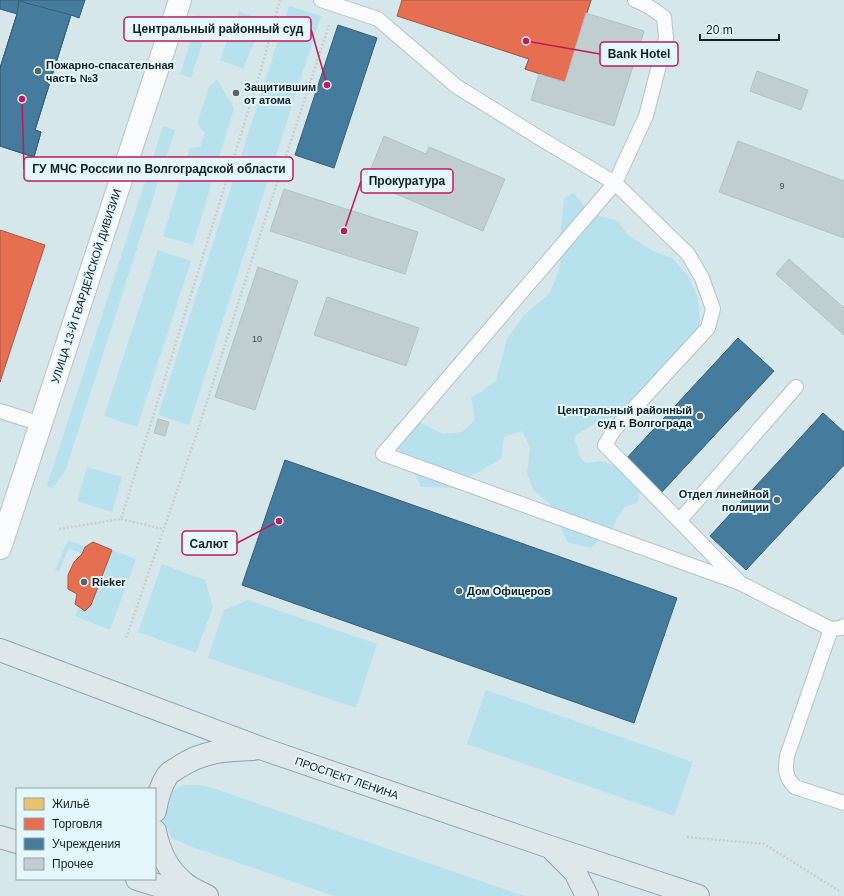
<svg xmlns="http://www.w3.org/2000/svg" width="844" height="896" viewBox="0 0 844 896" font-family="Arial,sans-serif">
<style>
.green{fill:#b7e1ed}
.homes{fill:#e9c46a;stroke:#a99254}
.shops{fill:#e76f51;stroke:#a75743}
.public{fill:#457b9d;stroke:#365f78}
.building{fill:#c0ced2;stroke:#b3c1c5}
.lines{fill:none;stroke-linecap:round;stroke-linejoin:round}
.service-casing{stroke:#b5c3c7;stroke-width:16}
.minor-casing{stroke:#b5c3c7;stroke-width:24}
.primary-casing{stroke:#90a4aa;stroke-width:24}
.path{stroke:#c9ced0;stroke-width:2.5;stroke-dasharray:2 2;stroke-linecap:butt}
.service{stroke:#f9fbfc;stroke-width:14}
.minor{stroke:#f9fbfc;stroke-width:22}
.primary{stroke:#dee7e9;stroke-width:22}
.poi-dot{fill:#576569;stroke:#e4f7fd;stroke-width:1.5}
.labels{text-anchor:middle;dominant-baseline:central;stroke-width:4;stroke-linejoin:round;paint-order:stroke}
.number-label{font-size:9px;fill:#404c50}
.poi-label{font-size:11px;font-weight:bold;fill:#131f22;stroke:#e4f7fd;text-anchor:start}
.street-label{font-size:11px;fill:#131f22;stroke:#e4f7fd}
.leader{fill:none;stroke:#c2185b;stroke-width:1.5}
.callout-dot{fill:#c2185b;stroke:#e4f7fd;stroke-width:1.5}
.callout{fill:#e4f7fd;stroke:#c2185b;stroke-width:1.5}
.callout-label{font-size:12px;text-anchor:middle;font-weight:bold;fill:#131f22}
</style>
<rect width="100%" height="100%" fill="#d6e7ec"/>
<path class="green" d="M 289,6 L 321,16 L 189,425 L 158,415 Z
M 239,11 L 263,21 L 243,69 L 220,60 Z
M 199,15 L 210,19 L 191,78 L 180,74 Z
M 217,79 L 234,108 L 193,245 L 163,236 L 190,148 L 200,147 L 205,133 L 197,124 L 209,87 Z
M 163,126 L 175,130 L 66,469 L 53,488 L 47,486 Z
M 574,193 L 589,213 L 618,221 L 628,235 L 653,251 L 672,258 L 688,276 L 698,298 L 700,322 L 697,333 L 684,344 L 621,415 C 603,419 589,426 574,437 L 581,459 L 586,463 L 602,461 L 618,467 L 631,476 L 640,491 L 637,503 L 624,507 L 613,526 L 591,548 L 567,542 L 554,511 L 548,502 L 534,491 L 527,474 L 530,447 L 522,431 L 504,437 L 501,459 L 466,479 L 459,488 L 421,487 L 410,463 L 394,444 L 392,434 L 394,426 L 408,417 L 443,434 L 462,432 L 475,420 L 471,397 L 481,392 L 496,381 L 507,339 L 524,315 L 549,294 L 560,268 L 560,240 L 564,198 Z
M 158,250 L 191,261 L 137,427 L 104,416 Z
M 87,467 L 122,477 L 112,512 L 77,501 Z
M 68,540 L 85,547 L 82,554 L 69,548 L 59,572 L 55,570 Z
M 112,550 L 136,559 L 110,630 L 75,616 L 79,607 L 85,611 L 91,605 Z
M 162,564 L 205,580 L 213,607 L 196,653 L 138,632 Z
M 248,600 L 377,644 L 356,708 L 208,658 L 224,610 Z
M 486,690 L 693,762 L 674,816 L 467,744 Z
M 184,785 L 198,785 L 213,788 L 524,896 L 334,896 L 187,845 L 172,838 L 161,816 L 163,803 L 172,791 Z"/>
<path class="homes" d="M 430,0 L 514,0 L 535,7 L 537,0 L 591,0 L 565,82 L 525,69 L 529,59 L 423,24 Z"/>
<path class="shops" d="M 402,0 L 591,0 L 565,82 L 525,69 L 529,59 L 397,16 Z
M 0,230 L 45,245 L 0,382 Z
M 93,542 L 112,550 L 91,605 L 85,611 L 75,604 L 77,594 L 68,589 L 68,575 L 74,562 L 82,554 L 85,547 Z"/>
<path class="public" d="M 0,0 L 85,0 L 79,18 L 71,15 L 35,130 L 41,132 L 34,157 L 0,146 L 0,68 L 17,14 L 0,9 Z
M 19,1 L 71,15 L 35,130 L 41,132 L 34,157 L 0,146 L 0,68 L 17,14 Z
M 338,25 L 377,38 L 334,168 L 295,155 Z
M 738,338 L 774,371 L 661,493 L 625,460 Z
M 823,413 L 844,432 L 844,465 L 746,570 L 710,536 Z
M 285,460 L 677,598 L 634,723 L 242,585 Z"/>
<path class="building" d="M 586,13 L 644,31 L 614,126 L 531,100 L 539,74 L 565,82 Z
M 757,71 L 808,90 L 801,110 L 750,91 Z
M 384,136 L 426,154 L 429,147 L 505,179 L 483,231 L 366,181 Z
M 738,141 L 844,181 L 844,238 L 719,192 Z
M 284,189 L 418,232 L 405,274 L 270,231 Z
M 789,259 L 844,308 L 844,335 L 776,274 Z
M 258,267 L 298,281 L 255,410 L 215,397 Z
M 327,297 L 419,328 L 406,366 L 314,335 Z
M 158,419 L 169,422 L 165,436 L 154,433 Z"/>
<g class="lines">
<defs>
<path id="service" d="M 321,0 L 378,19 L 456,86 L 538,137 L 615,183 L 383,454 L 740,583
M 635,0 L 648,6 L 664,17 L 666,38 L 646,116 L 615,183 L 688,254 L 702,278 L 713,309 L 708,328 L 614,430 L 605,445 L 740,583 L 831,629
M 0,411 L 41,424
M 679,521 L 796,387
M 844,626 L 841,628 L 831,629 L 787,756 C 785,770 785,777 795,787 L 844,803"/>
<path id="minor" d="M 0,548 L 180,0"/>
<path id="primary" d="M 0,650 L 263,749 L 550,847 L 698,896
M 155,811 C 157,799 160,787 167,776 C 169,772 175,770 179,767 C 203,751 225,750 253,749
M 155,831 C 159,851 167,869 183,882 C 189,888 199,892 207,896
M 0,837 L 17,842
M 554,851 L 575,872 L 587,896
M 137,879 L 192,896"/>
</defs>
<use href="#service" class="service-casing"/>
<use href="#minor" class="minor-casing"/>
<use href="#primary" class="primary-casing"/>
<path class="path" d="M 121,519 L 163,529
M 59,529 L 121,519 L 260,73 L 280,0
M 126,638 L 198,430 L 247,275 L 329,25
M 687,837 L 764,844 L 841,892"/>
<use href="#service" class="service"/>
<use href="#minor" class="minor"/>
<use href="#primary" class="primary"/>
</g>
<g class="poi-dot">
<circle cx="38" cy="71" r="4"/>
<circle cx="236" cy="93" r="4"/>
<circle cx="700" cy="416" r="4"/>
<circle cx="777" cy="500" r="4"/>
<circle cx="84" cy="582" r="4"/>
<circle cx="459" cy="591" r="4"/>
</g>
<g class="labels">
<g class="number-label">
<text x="782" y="186">9</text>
<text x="257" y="339">10</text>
</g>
<g class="poi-label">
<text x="46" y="65">Пожарно-спасательная<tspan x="46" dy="13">часть №3</tspan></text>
<text x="244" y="87">Защитившим<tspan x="244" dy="13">от атома</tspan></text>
<text x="692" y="410" text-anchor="end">Центральный районный<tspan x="692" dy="13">суд г. Волгограда</tspan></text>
<text x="769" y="494" text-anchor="end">Отдел линейной<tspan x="769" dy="13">полиции</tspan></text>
<text x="92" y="582">Rieker</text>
<text x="467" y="591">Дом Офицеров</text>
</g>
<g class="street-label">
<text transform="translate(86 286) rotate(-72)">УЛИЦА 13-Й ГВАРДЕЙСКОЙ ДИВИЗИИ</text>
<text transform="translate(347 778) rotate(19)">ПРОСПЕКТ ЛЕНИНА</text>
</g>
</g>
<path class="leader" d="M327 85L311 29M526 41L600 54M22 99L24 169M344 231L361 181M279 521L237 543"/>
<g class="callout-dot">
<circle cx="327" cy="85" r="4"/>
<circle cx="526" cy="41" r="4"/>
<circle cx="22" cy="99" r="4"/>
<circle cx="344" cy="231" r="4"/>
<circle cx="279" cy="521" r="4"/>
</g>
<g class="callout">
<rect x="124" y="17" width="187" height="24" rx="4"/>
<rect x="600" y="42" width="78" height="24" rx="4"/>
<rect x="24" y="157" width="269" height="24" rx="4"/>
<rect x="361" y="169" width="92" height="24" rx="4"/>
<rect x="182" y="531" width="55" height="24" rx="4"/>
</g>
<g class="callout-label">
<text x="218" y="33">Центральный районный суд</text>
<text x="639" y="58">Bank Hotel</text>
<text x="159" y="173">ГУ МЧС России по Волгоградской области</text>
<text x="407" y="185">Прокуратура</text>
<text x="209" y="548">Салют</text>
</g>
<rect x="16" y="788" width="140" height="92" fill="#e4f7fd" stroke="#90a1a5"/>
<rect x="24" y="798" width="20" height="12" fill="#e9c46a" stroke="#90a1a5"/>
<text x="52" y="808" font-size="12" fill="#131f22">Жильё</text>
<rect x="24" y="818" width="20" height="12" fill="#e76f51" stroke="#90a1a5"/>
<text x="52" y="828" font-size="12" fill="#131f22">Торговля</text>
<rect x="24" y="838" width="20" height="12" fill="#457b9d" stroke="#90a1a5"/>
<text x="52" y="848" font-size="12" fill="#131f22">Учреждения</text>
<rect x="24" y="858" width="20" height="12" fill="#c0ced2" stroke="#90a1a5"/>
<text x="52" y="868" font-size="12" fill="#131f22">Прочее</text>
<path d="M700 34v6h79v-6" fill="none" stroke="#131f22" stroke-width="2"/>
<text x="706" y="34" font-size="12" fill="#131f22" stroke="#e4f7fd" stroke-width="3" paint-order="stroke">20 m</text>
</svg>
